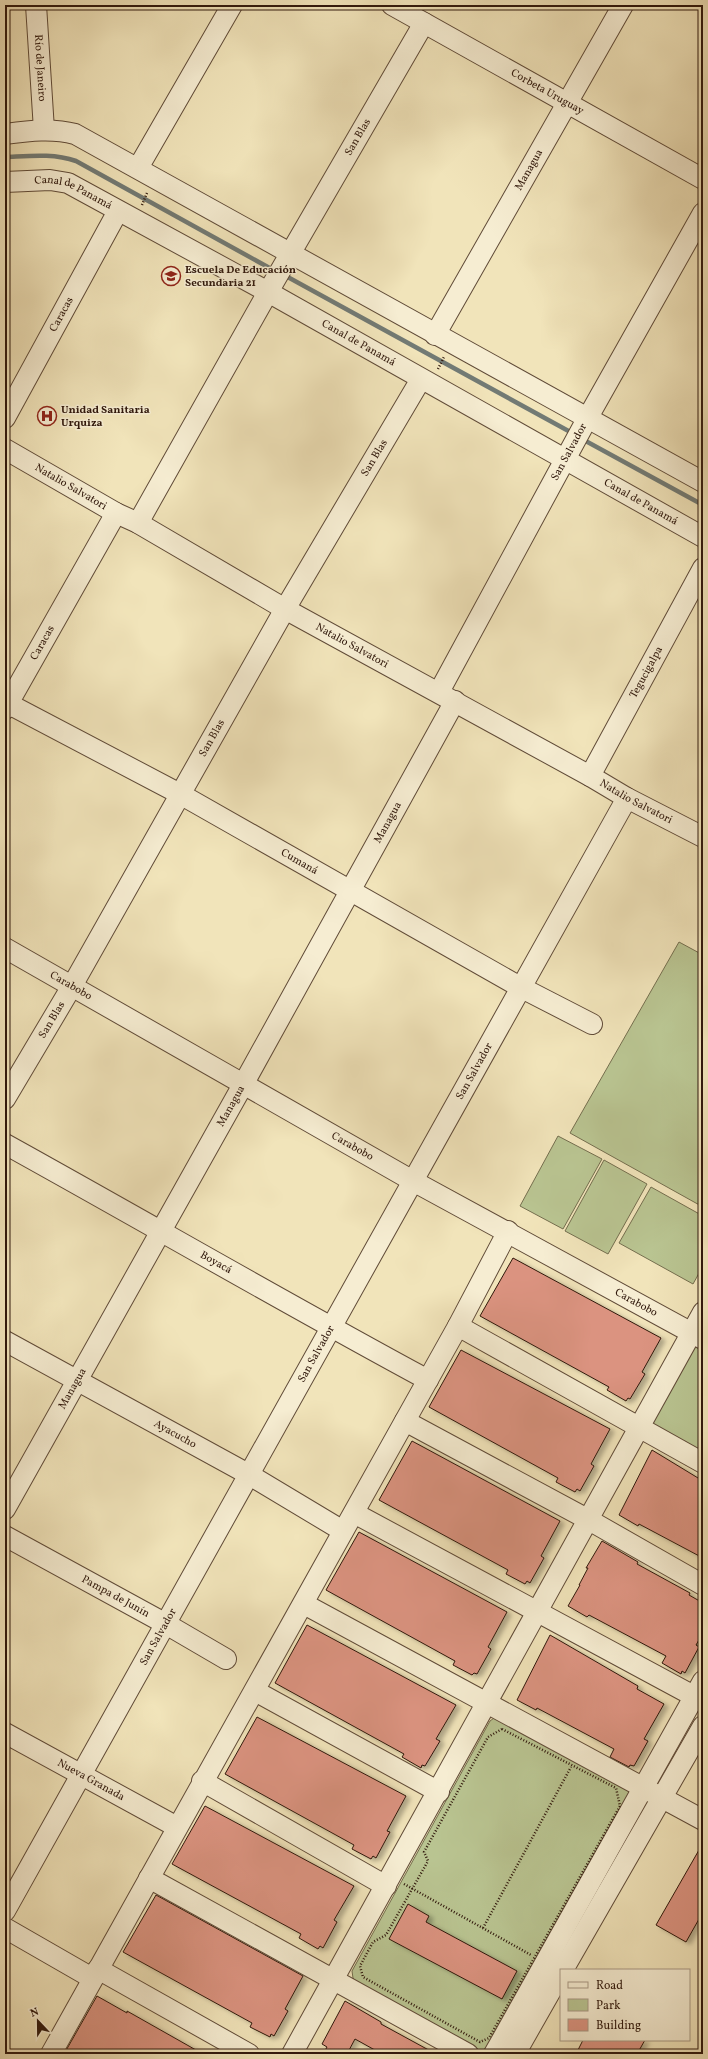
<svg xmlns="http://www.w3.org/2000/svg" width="708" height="2059" viewBox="0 0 708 2059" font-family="Vollkorn,serif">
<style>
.green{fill:#b9c491;stroke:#746e4e}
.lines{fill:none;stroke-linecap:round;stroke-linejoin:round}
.stream{stroke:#727a74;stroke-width:4.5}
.building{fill:#db9380;stroke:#30180c;filter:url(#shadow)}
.minor-casing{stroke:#604b38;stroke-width:22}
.path{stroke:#30180c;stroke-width:2.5;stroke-dasharray:1 2;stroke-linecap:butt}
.minor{stroke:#f6edd2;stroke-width:20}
.labels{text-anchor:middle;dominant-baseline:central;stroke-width:3;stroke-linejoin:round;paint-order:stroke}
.street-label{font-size:11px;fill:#30180c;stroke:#f6edd2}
.poi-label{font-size:11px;font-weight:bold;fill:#30180c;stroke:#f6edd2;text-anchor:start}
</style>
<defs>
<filter id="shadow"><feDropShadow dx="4.5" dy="2.5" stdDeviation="2" flood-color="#0004"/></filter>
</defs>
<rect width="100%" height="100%" fill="#f1e4ba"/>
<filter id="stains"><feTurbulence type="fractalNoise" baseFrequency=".005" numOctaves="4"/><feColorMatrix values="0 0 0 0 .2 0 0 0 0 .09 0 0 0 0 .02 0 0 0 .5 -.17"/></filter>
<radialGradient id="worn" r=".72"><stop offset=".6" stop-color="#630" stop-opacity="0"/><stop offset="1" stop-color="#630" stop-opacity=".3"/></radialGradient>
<path class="green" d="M 679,942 L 703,955 L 703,1207 L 570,1133 Z
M 558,1136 L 602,1159 L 563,1229 L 520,1206 Z
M 604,1160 L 647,1184 L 608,1254 L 565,1231 Z
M 651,1187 L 703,1216 L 703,1266 L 693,1284 L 619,1243 Z
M 692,1333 L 703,1339 L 703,1463 L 639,1428 Z
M 494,1718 L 634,1790 L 487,2052 L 481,2051 L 356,1981 L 353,1978 L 352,1971 L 490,1721 Z"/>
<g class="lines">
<path class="stream" d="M 5,157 C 29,156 53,153 76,161 L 275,271
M 284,275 L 574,434
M 582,439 L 703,505"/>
</g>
<path class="building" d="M 513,1258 L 661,1338 L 642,1372 L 645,1374 L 630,1399 L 628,1398 L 626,1401 L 607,1390 L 609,1387 L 480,1316 Z
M 461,1350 L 610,1429 L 591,1464 L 594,1466 L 580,1491 L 577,1489 L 575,1492 L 556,1482 L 558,1478 L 429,1407 Z
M 412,1441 L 560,1521 L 541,1556 L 544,1558 L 530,1583 L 527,1581 L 525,1584 L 506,1574 L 508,1570 L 379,1500 Z
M 652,1450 L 703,1481 L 703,1558 L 639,1524 L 638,1526 L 619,1515 Z
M 359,1532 L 507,1612 L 488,1647 L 491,1649 L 477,1674 L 474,1673 L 472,1675 L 453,1665 L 455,1661 L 326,1590 Z
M 602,1541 L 638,1562 L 637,1564 L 690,1593 L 689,1595 L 703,1603 L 703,1633 L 696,1645 L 699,1647 L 685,1673 L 682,1671 L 681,1674 L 662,1663 L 666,1656 L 589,1615 L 587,1617 L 568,1606 L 580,1585 L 579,1585 L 588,1568 L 586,1568 Z
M 307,1625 L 456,1705 L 436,1739 L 440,1741 L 425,1766 L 422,1765 L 421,1768 L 402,1757 L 404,1754 L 275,1683 Z
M 550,1635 L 638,1686 L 637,1689 L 664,1704 L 644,1739 L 648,1741 L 634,1766 L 630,1765 L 629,1767 L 610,1757 L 614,1749 L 537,1708 L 536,1710 L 517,1700 Z
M 257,1717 L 406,1796 L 387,1831 L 390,1832 L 376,1858 L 373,1856 L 371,1859 L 352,1849 L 354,1845 L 225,1774 Z
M 205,1806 L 354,1886 L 334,1920 L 337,1922 L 323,1948 L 320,1946 L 318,1949 L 299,1938 L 301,1934 L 172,1864 Z
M 703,1843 L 703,1912 L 686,1942 L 656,1925 Z
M 156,1895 L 303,1976 L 285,2009 L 288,2011 L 274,2036 L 271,2034 L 270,2037 L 250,2027 L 252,2023 L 123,1952 Z
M 408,1904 L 429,1916 L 426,1922 L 517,1971 L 502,1999 L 389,1939 Z
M 97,1996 L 127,2013 L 127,2011 L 203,2054 L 64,2054 Z
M 345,2001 L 381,2022 L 381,2024 L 436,2054 L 382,2054 L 355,2039 L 347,2054 L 323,2054 L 327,2047 L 322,2044 Z
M 583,2040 L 645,2040 L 637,2054 L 576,2054 Z"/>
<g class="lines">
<defs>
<g id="minor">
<path id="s1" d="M 36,5 L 44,130"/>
<path id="s2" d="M 392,5 L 703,179"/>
<path d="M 5,134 C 29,131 52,128 75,134 L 703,482"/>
<path d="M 138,168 L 232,5"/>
<path id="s3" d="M 5,182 L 50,180 L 68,183 L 268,292 L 703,537"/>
<path id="s4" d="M 435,335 L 623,5"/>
<path id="s5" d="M 5,418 L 118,211"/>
<path id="s6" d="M 5,449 L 116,513 L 138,523 L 285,609 L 590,776 L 627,798 L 703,837"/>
<path id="s7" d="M 138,523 L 268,292 L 424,23"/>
<path id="s8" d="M 439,692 L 587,419 L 703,213"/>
<path id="s9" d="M 5,702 L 180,794 L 520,987 L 592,1024"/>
<path id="s10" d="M 5,709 L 116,513"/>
<path id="s11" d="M 590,776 L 703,568"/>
<path id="s12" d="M 5,948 L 413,1181 L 703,1339"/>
<path id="s13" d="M 5,1099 L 72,986 L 285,609 L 421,379"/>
<path id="s14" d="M 5,1144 C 146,1222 285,1303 428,1380"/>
<path d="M 458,1326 L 703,1463"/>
<path id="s15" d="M 5,1341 L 248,1474 L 343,1531"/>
<path d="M 405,1421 L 589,1520 L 703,1585"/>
<path id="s16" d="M 5,1509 L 244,1083 L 455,701"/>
<path d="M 354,1513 L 703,1701"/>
<path id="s17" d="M 5,1536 L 166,1624 L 226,1659"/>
<path d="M 304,1604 L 703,1820"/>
<path d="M 255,1691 L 439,1792"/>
<path id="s18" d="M 5,1733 L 177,1827"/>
<path d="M 202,1781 L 386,1886"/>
<path d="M 149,1878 L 468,2054"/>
<path id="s19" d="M 5,1911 L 627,798"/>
<path d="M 5,1928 L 92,1978"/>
<path d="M 98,1969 L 249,2054"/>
<path d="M 563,1970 L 703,1726"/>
<path d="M 51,2054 L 458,1326 L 508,1231"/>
<path d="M 292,2054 L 703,1312"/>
<path d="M 494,2054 L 703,1681"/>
<path d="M 515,2054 L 561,1973"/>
</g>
</defs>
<use href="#minor" class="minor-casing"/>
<path class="path" d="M 142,205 L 147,193
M 438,369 L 444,357
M 502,1729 L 616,1788 L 620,1806 L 489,2038 L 480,2042 L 363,1977 L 360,1966 L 373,1942 L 386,1935 L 428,1861 L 424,1852 L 488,1737 Z
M 404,1884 L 531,1955
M 483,1928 L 571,1767"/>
<use href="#minor" class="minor"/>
</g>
<defs>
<symbol id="school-ring" viewBox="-11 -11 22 22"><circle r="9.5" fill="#f6edd2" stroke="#8f2418" stroke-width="1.5"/><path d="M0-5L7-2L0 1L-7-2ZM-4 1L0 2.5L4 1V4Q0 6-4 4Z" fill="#8f2418"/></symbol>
<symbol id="hospital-ring" viewBox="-11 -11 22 22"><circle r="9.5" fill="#f6edd2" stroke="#8f2418" stroke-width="1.5"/><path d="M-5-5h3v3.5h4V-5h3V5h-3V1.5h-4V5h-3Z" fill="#8f2418"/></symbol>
</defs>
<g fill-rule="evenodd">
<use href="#school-ring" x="160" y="265" width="22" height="22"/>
<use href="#hospital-ring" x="36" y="405" width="22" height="22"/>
</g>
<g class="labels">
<g class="street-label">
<text stroke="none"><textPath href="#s1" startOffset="63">Río de Janeiro</textPath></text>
<text stroke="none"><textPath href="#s2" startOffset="178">Corbeta Uruguay</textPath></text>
<text stroke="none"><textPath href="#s7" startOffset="444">San Blas</textPath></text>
<text stroke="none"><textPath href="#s4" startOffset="190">Managua</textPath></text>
<text stroke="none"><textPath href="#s3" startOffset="71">Canal de Panamá</textPath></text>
<text stroke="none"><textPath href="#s5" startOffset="118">Caracas</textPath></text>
<text stroke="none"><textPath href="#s3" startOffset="395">Canal de Panamá</textPath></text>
<text stroke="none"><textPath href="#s8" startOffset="273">San Salvador</textPath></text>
<text stroke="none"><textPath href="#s13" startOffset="740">San Blas</textPath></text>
<text stroke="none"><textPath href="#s6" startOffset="76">Natalio Salvatori</textPath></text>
<text stroke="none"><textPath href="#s3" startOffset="719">Canal de Panamá</textPath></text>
<text stroke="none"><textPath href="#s10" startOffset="76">Caracas</textPath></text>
<text stroke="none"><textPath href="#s6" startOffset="399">Natalio Salvatori</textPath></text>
<text stroke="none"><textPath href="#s11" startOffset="118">Tegucigalpa</textPath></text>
<text stroke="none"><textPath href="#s13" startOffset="416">San Blas</textPath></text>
<text stroke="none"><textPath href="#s6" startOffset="723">Natalio Salvatori</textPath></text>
<text stroke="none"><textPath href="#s16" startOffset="786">Managua</textPath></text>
<text stroke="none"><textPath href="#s9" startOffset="335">Cumaná</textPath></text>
<text stroke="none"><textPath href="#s12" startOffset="76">Carabobo</textPath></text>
<text stroke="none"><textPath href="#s13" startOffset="92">San Blas</textPath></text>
<text stroke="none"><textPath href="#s19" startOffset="962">San Salvador</textPath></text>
<text stroke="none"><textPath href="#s16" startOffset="462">Managua</textPath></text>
<text stroke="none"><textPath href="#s12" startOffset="400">Carabobo</textPath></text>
<text stroke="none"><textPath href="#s14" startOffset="242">Boyacá</textPath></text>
<text stroke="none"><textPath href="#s12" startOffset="724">Carabobo</textPath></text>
<text stroke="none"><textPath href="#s19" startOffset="638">San Salvador</textPath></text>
<text stroke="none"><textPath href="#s16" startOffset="138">Managua</textPath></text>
<text stroke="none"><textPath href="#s15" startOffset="194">Ayacucho</textPath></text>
<text stroke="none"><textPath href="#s17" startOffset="126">Pampa de Junín</textPath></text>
<text stroke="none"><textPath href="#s19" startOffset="314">San Salvador</textPath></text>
<text stroke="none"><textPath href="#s18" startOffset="98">Nueva Granada</textPath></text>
</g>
<g class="poi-label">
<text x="185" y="270">Escuela De Educación<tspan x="185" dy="13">Secundaria 21</tspan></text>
<text x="61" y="410">Unidad Sanitaria<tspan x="61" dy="13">Urquiza</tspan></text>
</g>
</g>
<rect width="708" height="2059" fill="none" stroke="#f1e4ba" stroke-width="20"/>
<rect x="6" y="6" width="696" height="2047" fill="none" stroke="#30180c" stroke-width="2"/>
<rect x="10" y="10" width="688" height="2039" fill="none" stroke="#30180c"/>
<rect x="560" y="1969" width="130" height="72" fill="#f6edd2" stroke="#a79883"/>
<rect x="568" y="1982" width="20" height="6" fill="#f6edd2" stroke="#a79883"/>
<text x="596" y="1989" font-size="12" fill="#30180c">Road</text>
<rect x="568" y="1999" width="20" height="12" fill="#b9c491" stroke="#a79883"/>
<text x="596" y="2009" font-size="12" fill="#30180c">Park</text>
<rect x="568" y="2019" width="20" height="12" fill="#db9380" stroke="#a79883"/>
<text x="596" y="2029" font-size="12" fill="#30180c">Building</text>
<g transform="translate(38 2021) rotate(338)" stroke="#f6edd2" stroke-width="3" paint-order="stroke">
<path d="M0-3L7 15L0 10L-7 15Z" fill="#30180c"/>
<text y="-6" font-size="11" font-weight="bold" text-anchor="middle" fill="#30180c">N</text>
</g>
<rect width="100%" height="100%" filter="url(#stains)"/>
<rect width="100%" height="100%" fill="url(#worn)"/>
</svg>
